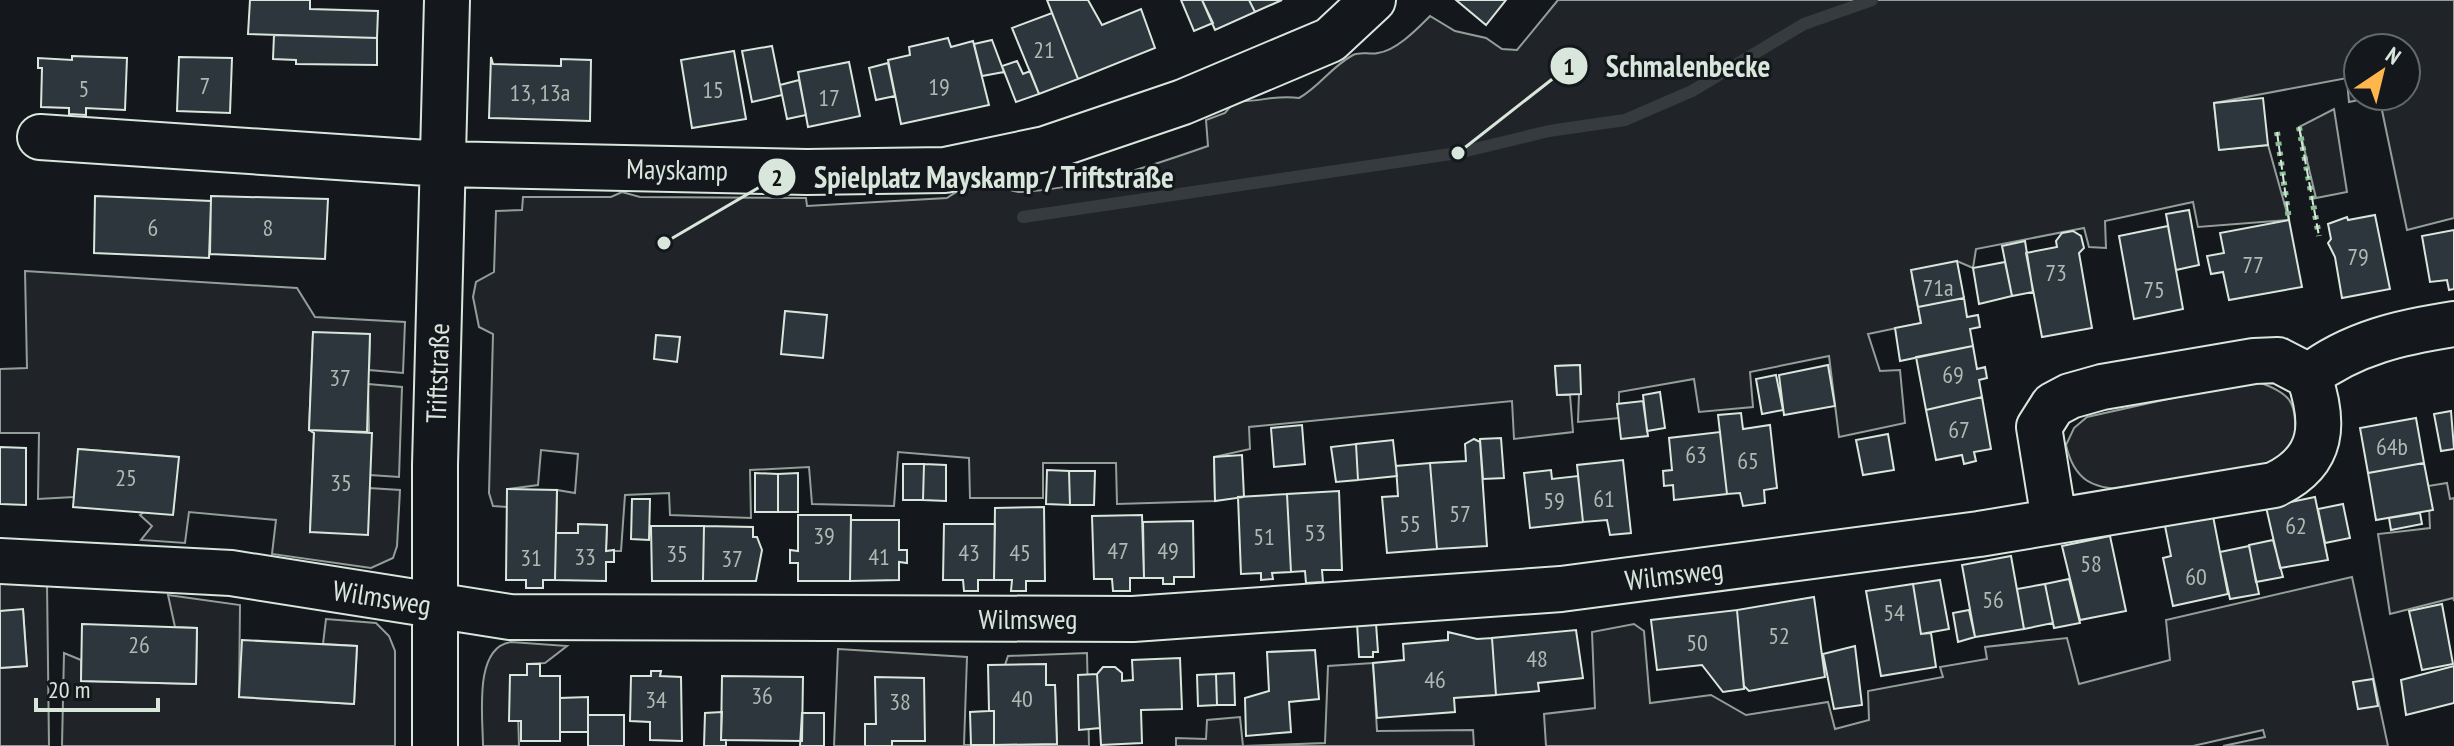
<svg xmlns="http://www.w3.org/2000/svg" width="2454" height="746" viewBox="0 0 2454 746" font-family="'PT Sans Narrow',sans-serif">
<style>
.green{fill:#202428;stroke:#939e99;stroke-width:2}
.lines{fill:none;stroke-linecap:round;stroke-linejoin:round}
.stream{stroke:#363b3e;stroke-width:12}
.building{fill:#2c363c;stroke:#d8e6dc;stroke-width:2}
.minor-casing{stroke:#d8e6dc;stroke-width:48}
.minor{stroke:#14181c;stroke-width:44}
.hedge{stroke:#8ac095;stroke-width:6;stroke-dasharray:4 6;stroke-linecap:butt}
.fence{stroke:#d8e6dc;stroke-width:2;stroke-dasharray:10 4;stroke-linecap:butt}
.labels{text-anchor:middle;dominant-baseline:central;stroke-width:6;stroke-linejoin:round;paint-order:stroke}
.number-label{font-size:24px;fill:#adbab4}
.street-label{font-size:28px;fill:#d8e6dc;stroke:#14181c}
.leader{fill:none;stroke:#d8e6dc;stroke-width:3}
.callout-dot{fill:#d8e6dc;stroke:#14181c;stroke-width:3}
.mark-label{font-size:24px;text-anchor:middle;font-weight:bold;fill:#111}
.callout-label{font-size:30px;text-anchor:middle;font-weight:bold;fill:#d8e6dc;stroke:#14181c;stroke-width:6;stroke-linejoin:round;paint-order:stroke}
</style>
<rect width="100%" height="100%" fill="#14181c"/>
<path class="green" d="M 1558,0 L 2454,0 L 2454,218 L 2407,230 L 2379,96 L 2349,102 L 2347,81 L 2358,78 L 2358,96 L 2406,96 L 2406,48 L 2358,48 L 2358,76 L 2214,103 L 2219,150 L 2268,145 L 2289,220 L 2198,227 L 2193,202 L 2105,221 L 2106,248 L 2089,247 L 2084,228 L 1976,249 L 1973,268 L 1957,261 L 1912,277 L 1921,323 L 1868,334 L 1880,371 L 1900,370 L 1905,423 L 1839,437 L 1829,356 L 1750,372 L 1753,407 L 1699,412 L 1694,379 L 1619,392 L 1619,418 L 1578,422 L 1580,365 L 1555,366 L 1557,395 L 1570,395 L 1573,432 L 1514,439 L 1512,401 L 1249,427 L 1250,449 L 1214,457 L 1215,501 L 1117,504 L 1116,463 L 1043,463 L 1043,498 L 970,498 L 969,458 L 898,452 L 894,506 L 812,504 L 809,467 L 750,470 L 751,518 L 670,515 L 669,493 L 625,495 L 621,551 L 606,551 L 607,526 L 578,533 L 556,533 L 557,490 L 575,493 L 578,454 L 541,450 L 538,485 L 508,489 L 507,507 L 493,506 L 489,493 L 493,334 L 479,327 L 473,297 L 476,282 L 494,272 L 496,211 L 522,210 L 523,197 L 611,197 L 622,192 L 640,197 L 806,198 L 807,206 L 947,198 C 960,189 975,180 993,183 C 1003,185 1011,193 1022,192 C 1087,188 1148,167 1208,146 L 1206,120 L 1225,113 L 1235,101 C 1258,103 1275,94 1299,98 C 1319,87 1331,67 1353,55 C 1361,51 1370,55 1378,53 C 1397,50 1417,29 1430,16 L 1455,31 L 1486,38 L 1502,49 L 1517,50 Z
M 2334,109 L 2347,192 L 2316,198 L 2299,127 Z
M 25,271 L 297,288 L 315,317 L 405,322 L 403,373 L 369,370 L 370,334 L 313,333 L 309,430 L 314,433 L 310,532 L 369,488 L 400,490 L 397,546 L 393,558 L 371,568 L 272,554 L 276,520 L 189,512 L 185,543 L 141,540 L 152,526 L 140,515 L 144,512 L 173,514 L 178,457 L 79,449 L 74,497 L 38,499 L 39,433 L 0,433 L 0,369 L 27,368 Z
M 2253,380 C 2295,395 2296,401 2295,444 L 2279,462 L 2128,489 C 2093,490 2074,480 2066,445 L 2074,428 L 2087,417 Z
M 368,384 L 402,387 L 399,477 L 370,475 Z
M 2447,483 L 2450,499 L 2454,498 L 2454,601 L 2453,598 L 2390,614 L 2378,534 L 2430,528 L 2428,486 Z
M 2352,577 L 2388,746 L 2223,746 L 2265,737 L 2263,730 L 2193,746 L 1546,746 L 1544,714 L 1595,708 L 1592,632 L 1634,624 L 1644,631 L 1650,703 L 1711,695 L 1746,715 L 1828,702 L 1835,729 L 1869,720 L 1868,691 L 1943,677 L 1940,667 L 1987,659 L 1985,647 L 2067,638 L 2079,684 L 2170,660 L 2166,620 Z
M 0,583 L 47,583 L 49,746 L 0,746 L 0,668 L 27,666 L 23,610 L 0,611 Z
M 168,595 L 240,605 L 239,697 L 354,704 L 357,646 L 323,644 L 326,619 L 376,623 L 389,636 L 395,651 L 395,746 L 62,746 L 64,653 L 81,660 L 81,681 L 196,684 L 197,628 L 175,627 Z
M 511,642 L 567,646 L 545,663 L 528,664 L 527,675 L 517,676 L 519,746 L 483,746 C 483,718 473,647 511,642 Z
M 838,649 L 967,657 L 964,745 L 1057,744 L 1055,685 L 1046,685 L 1046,665 L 1005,665 L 1008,656 L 1087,653 L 1089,746 L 834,746 Z
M 1373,663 L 1377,731 L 1473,730 L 1474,746 L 1176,746 L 1176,738 L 1206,739 L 1207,720 L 1240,717 L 1243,746 L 1325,743 L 1328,666 Z"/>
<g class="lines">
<path class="stream" d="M 1023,217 L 1458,153 L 1549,131 L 1625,120 L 1692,91 L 1804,24 L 1872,0"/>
</g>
<path class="building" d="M 250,0 L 310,0 L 310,9 L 378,11 L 377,38 L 248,34 Z
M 1047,0 L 1088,0 L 1102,25 L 1141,9 L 1155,48 L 1078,79 Z
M 1181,0 L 1202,0 L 1213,23 L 1194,31 Z
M 1202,0 L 1249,0 L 1255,12 L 1215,30 Z
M 1249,0 L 1282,0 L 1255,12 Z
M 1456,0 L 1506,0 L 1486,25 Z
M 1052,13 L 1078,79 L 1039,94 L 1012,28 Z
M 274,35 L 377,38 L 377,65 L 296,64 L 296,60 L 273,59 Z
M 948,38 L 951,47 L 973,41 L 989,105 L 901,124 L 888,60 L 910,55 L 909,47 Z
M 992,40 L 1004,72 L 982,76 L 974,44 Z
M 772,46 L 782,95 L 752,102 L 742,51 Z
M 734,51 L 746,119 L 692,128 L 681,60 Z
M 72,56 L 127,58 L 125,110 L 86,108 L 86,115 L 69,114 L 69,108 L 41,107 L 42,68 L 38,68 L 38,58 L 72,60 Z
M 179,57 L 232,58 L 230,113 L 177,111 Z
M 491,57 L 493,64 L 561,66 L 561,59 L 591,60 L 590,121 L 489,118 Z
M 1017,61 L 1023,74 L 1030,71 L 1039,94 L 1016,102 L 1002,66 Z
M 849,62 L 860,116 L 808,127 L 798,72 Z
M 888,63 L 895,96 L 876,100 L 869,68 Z
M 799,80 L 806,115 L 787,119 L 780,85 Z
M 2263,98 L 2268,145 L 2219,150 L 2214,103 Z
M 95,196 L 211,201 L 209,258 L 94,253 Z
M 211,196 L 328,199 L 325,259 L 210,254 Z
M 2189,210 L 2199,265 L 2176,270 L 2166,214 Z
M 2375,215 L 2390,289 L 2342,298 L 2335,257 L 2328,243 L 2331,239 L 2328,224 L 2347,217 L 2348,220 Z
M 2289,220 L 2302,287 L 2229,300 L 2223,272 L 2211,274 L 2207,256 L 2224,253 L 2220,233 Z
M 2168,226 L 2183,309 L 2134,319 L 2119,236 Z
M 2454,230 L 2454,289 L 2449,290 L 2447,280 L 2430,282 L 2422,236 Z
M 2073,231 L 2081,236 L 2084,248 L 2079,253 L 2092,328 L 2042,337 L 2026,253 L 2057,247 L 2056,241 L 2062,233 Z
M 2025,241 L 2033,292 L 2012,296 L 2002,246 Z
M 1957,261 L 1964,298 L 1918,307 L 1911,270 Z
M 2005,262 L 2012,296 L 1979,304 L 1973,268 Z
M 1964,298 L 1967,317 L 1978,315 L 1980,327 L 1970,329 L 1973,346 L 1900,361 L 1895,328 L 1921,323 L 1918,307 Z
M 785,311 L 827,315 L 823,358 L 781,354 Z
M 313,332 L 370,334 L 367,432 L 309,430 Z
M 656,335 L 680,337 L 677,362 L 654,359 Z
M 1973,346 L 1977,369 L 1985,367 L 1987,378 L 1979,380 L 1982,397 L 1926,410 L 1916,357 Z
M 1580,365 L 1581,394 L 1557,395 L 1555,366 Z
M 1828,365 L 1835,406 L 1784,415 L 1779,375 Z
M 1776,375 L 1783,410 L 1762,414 L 1756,379 Z
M 1660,392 L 1665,428 L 1647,431 L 1643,395 Z
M 1982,397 L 1991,449 L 1974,452 L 1976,461 L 1964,464 L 1962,455 L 1936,460 L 1926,410 Z
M 1643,401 L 1648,436 L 1621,439 L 1617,404 Z
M 2451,411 L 2454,449 L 2441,451 L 2434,414 Z
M 1741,413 L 1743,429 L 1770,425 L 1777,488 L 1764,490 L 1765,503 L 1743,506 L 1740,493 L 1727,494 L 1718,415 Z
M 2416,418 L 2424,463 L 2368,473 L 2360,428 Z
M 1302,425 L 1305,464 L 1274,467 L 1271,428 Z
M 309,430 L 372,433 L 368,535 L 310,532 L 314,433 Z
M 1720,432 L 1727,494 L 1674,500 L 1673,485 L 1664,486 L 1663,471 L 1672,470 L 1669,438 Z
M 1888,434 L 1894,470 L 1863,475 L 1856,440 Z
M 1501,438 L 1504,478 L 1483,479 L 1480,439 Z
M 1474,439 L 1480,442 L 1487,546 L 1437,549 L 1430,463 L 1466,461 L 1465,444 Z
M 1393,440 L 1397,476 L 1358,480 L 1356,444 Z
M 1356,444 L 1358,480 L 1336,482 L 1331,447 Z
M 0,447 L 26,448 L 26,505 L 0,504 Z
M 78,449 L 179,457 L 173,515 L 73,507 Z
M 1242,455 L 1244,497 L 1215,501 L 1214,457 Z
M 1623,460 L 1631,533 L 1610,535 L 1607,520 L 1583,522 L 1577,465 Z
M 1430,463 L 1437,549 L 1387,553 L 1382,497 L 1398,496 L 1396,466 Z
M 2424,463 L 2433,510 L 2376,520 L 2368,473 Z
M 903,464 L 924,464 L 923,500 L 903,500 Z
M 924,464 L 946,465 L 946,501 L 923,500 Z
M 1047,470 L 1069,471 L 1070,505 L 1046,504 Z
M 1551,470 L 1552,479 L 1578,476 L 1583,522 L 1530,528 L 1524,473 Z
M 1069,471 L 1095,471 L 1094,505 L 1070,505 Z
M 755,473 L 778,474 L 778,512 L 755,512 Z
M 798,473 L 798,512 L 778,512 L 778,474 Z
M 507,489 L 557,490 L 555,580 L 543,580 L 543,588 L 526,588 L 526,580 L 506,580 Z
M 1339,491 L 1342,570 L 1322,570 L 1323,582 L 1306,583 L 1305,571 L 1291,572 L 1287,494 Z
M 1287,494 L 1291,572 L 1272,573 L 1273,579 L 1261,580 L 1261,573 L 1241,574 L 1238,497 Z
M 2315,497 L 2328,560 L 2280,568 L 2266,507 Z
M 632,499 L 650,499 L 649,540 L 631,539 Z
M 2343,504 L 2350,538 L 2325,543 L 2318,509 Z
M 1044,507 L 1045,581 L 1026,581 L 1026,591 L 1011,591 L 1012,580 L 994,580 L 995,508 Z
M 2420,513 L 2422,524 L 2391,530 L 2389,518 Z
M 798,515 L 851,515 L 850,581 L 798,581 L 798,563 L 790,563 L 790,550 L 798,551 Z
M 1142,515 L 1144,578 L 1130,578 L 1130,591 L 1113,591 L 1112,579 L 1094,579 L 1092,516 Z
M 2213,516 L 2228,594 L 2173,606 L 2163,558 L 2171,556 L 2165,526 Z
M 851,520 L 899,520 L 899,550 L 907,550 L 907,563 L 899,562 L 899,580 L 850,581 Z
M 1193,521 L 1194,577 L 1174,577 L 1174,584 L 1163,584 L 1163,578 L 1144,578 L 1143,522 Z
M 578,524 L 607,525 L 606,551 L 614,550 L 614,562 L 606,562 L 606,581 L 555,580 L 556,533 L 578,533 Z
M 944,524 L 995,524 L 994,580 L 978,580 L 978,591 L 964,591 L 963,580 L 943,580 Z
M 651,526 L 704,526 L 703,581 L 652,581 Z
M 704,526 L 753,527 L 753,537 L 757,537 L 762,550 L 756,581 L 703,581 Z
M 2110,536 L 2126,611 L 2080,620 L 2062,546 Z
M 2273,540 L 2283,577 L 2256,582 L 2249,545 Z
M 2249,546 L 2259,594 L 2230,599 L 2220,552 Z
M 2011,556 L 2024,629 L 1975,637 L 1962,565 Z
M 2069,579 L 2080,623 L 2054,628 L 2045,584 Z
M 1940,580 L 1949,629 L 1921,634 L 1913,584 Z
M 1913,584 L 1921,634 L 1931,633 L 1936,667 L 1881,676 L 1866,591 Z
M 2045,584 L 2053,623 L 2024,629 L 2017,589 Z
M 1814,597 L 1825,677 L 1749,691 L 1744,686 L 1737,610 Z
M 2442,604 L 2453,664 L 2422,670 L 2409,611 Z
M 23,609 L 27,666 L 0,668 L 0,611 Z
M 1737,610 L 1744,689 L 1723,692 L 1702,665 L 1657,670 L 1651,620 Z
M 1969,610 L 1975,637 L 1958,642 L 1953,613 Z
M 1357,623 L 1376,623 L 1378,652 L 1373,652 L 1373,657 L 1359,657 Z
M 82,624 L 197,628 L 196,684 L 81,681 Z
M 1576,630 L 1583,678 L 1538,683 L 1539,691 L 1496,695 L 1492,638 Z
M 1448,632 L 1477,639 L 1492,638 L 1496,695 L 1454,698 L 1455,712 L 1377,718 L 1373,663 L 1404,660 L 1403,644 L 1448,640 Z
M 242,640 L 357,646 L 354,704 L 239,697 Z
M 1855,646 L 1862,705 L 1834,709 L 1823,654 Z
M 1315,650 L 1319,699 L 1289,702 L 1291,732 L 1246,736 L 1245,698 L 1269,691 L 1267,652 Z
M 1180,658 L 1182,709 L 1141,710 L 1142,743 L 1101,745 L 1097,674 L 1103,667 L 1115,667 L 1122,673 L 1122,681 L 1133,680 L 1132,660 Z
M 527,664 L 540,664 L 540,676 L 560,676 L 560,741 L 521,741 L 521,721 L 509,721 L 510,675 L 527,675 Z
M 1046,664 L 1046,685 L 1055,685 L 1057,744 L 994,745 L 994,711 L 989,711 L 988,665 Z
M 2454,666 L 2454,703 L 2406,715 L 2401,680 Z
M 651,671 L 661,671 L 660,676 L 681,677 L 682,741 L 650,740 L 650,722 L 630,721 L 631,676 L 651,676 Z
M 1234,673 L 1235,705 L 1217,705 L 1216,674 Z
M 1097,674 L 1100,728 L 1079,730 L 1078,675 Z
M 1216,674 L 1217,705 L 1198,706 L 1197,675 Z
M 722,676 L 803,677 L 802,741 L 721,740 Z
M 875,677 L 924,678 L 925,741 L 892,741 L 892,746 L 865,746 L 865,724 L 876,724 Z
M 2373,679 L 2378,706 L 2358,709 L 2353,682 Z
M 588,697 L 588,732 L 560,732 L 560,698 Z
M 989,711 L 994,711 L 994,745 L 971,745 L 970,712 Z
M 722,712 L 721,740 L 726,740 L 726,746 L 704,746 L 705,713 Z
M 802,713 L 824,713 L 824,746 L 800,746 Z
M 588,715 L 624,715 L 624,746 L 588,746 Z"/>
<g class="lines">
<defs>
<path id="minor" d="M 40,137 L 442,164 L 807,172 L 945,170 L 1045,149 L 1183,102 L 1330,40 L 1373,0
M 2309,376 C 2352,343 2402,332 2454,324
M 0,561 L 231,573 L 510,617 L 1133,619 L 1561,589 L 1979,534 L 2274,485 C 2325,461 2325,423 2309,376 L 2278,360 L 2254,361 L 2102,387 L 2070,396 L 2053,405 L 2039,427 L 2054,520
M 435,746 L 435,465 L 447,0"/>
</defs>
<use href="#minor" class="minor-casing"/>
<use href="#minor" class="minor"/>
<path class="hedge" d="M 2299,127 L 2319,236
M 2277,132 L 2289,220"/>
<path class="fence" d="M 2299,127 L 2319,236
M 2277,132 L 2289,220"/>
</g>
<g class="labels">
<g class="number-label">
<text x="1044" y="49">21</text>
<text x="205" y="85">7</text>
<text x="939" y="86">19</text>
<text x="84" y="88">5</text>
<text x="713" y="89">15</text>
<text x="540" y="92">13, 13a</text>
<text x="829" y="97">17</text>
<text x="153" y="227">6</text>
<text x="268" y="227">8</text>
<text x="2358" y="256">79</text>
<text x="2253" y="264">77</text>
<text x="2056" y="272">73</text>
<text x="1938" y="287">71a</text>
<text x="2154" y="289">75</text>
<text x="1953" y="374">69</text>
<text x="340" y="377">37</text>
<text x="1959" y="429">67</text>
<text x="2392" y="446">64b</text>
<text x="1696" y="454">63</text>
<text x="1748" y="460">65</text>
<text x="126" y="477">25</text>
<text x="341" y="482">35</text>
<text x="1604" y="498">61</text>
<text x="1554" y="500">59</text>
<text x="1460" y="513">57</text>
<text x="1410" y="523">55</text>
<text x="2296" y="525">62</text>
<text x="1315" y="532">53</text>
<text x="824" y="535">39</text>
<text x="1264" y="536">51</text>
<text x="1118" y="550">47</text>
<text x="1168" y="550">49</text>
<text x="969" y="552">43</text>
<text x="1020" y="552">45</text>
<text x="677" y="553">35</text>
<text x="585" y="556">33</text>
<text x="879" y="556">41</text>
<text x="531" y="557">31</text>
<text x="732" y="558">37</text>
<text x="2091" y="563">58</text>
<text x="2196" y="576">60</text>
<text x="1993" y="599">56</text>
<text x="1894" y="612">54</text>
<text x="1779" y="635">52</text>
<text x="1697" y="642">50</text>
<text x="139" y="644">26</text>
<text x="1537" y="658">48</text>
<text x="1435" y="679">46</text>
<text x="762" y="695">36</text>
<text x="1022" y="698">40</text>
<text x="656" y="699">34</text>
<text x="900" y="701">38</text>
</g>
<g class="street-label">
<text transform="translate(677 169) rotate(1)">Mayskamp</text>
<text transform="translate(437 373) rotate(-88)">Triftstraße</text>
<text transform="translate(1674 574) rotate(-7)">Wilmsweg</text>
<text transform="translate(382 597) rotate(9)">Wilmsweg</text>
<text x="1028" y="618">Wilmsweg</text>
</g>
</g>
<path class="leader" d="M1458 153L1569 66M664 243L777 177"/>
<g class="callout-dot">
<circle cx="1458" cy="153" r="8"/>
<circle cx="664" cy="243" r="8"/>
<circle cx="1569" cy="66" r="20"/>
<circle cx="777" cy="177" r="20"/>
</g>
<g class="mark-label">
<text x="1569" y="75">1</text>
<text x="777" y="186">2</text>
</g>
<g class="callout-label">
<text x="1688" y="77">Schmalenbecke</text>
<text x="994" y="188">Spielplatz Mayskamp / Triftstraße</text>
</g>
<g transform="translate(2382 72) rotate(35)"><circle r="38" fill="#14181c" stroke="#626a69" stroke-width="2"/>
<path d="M0-6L14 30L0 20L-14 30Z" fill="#ffb74d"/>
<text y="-12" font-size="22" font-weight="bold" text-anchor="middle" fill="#d8e6dc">N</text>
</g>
<path d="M36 698v12h122v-12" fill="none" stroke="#d8e6dc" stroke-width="4"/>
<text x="48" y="698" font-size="24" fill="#d8e6dc" stroke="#14181c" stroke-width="6" paint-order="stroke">20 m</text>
</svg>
